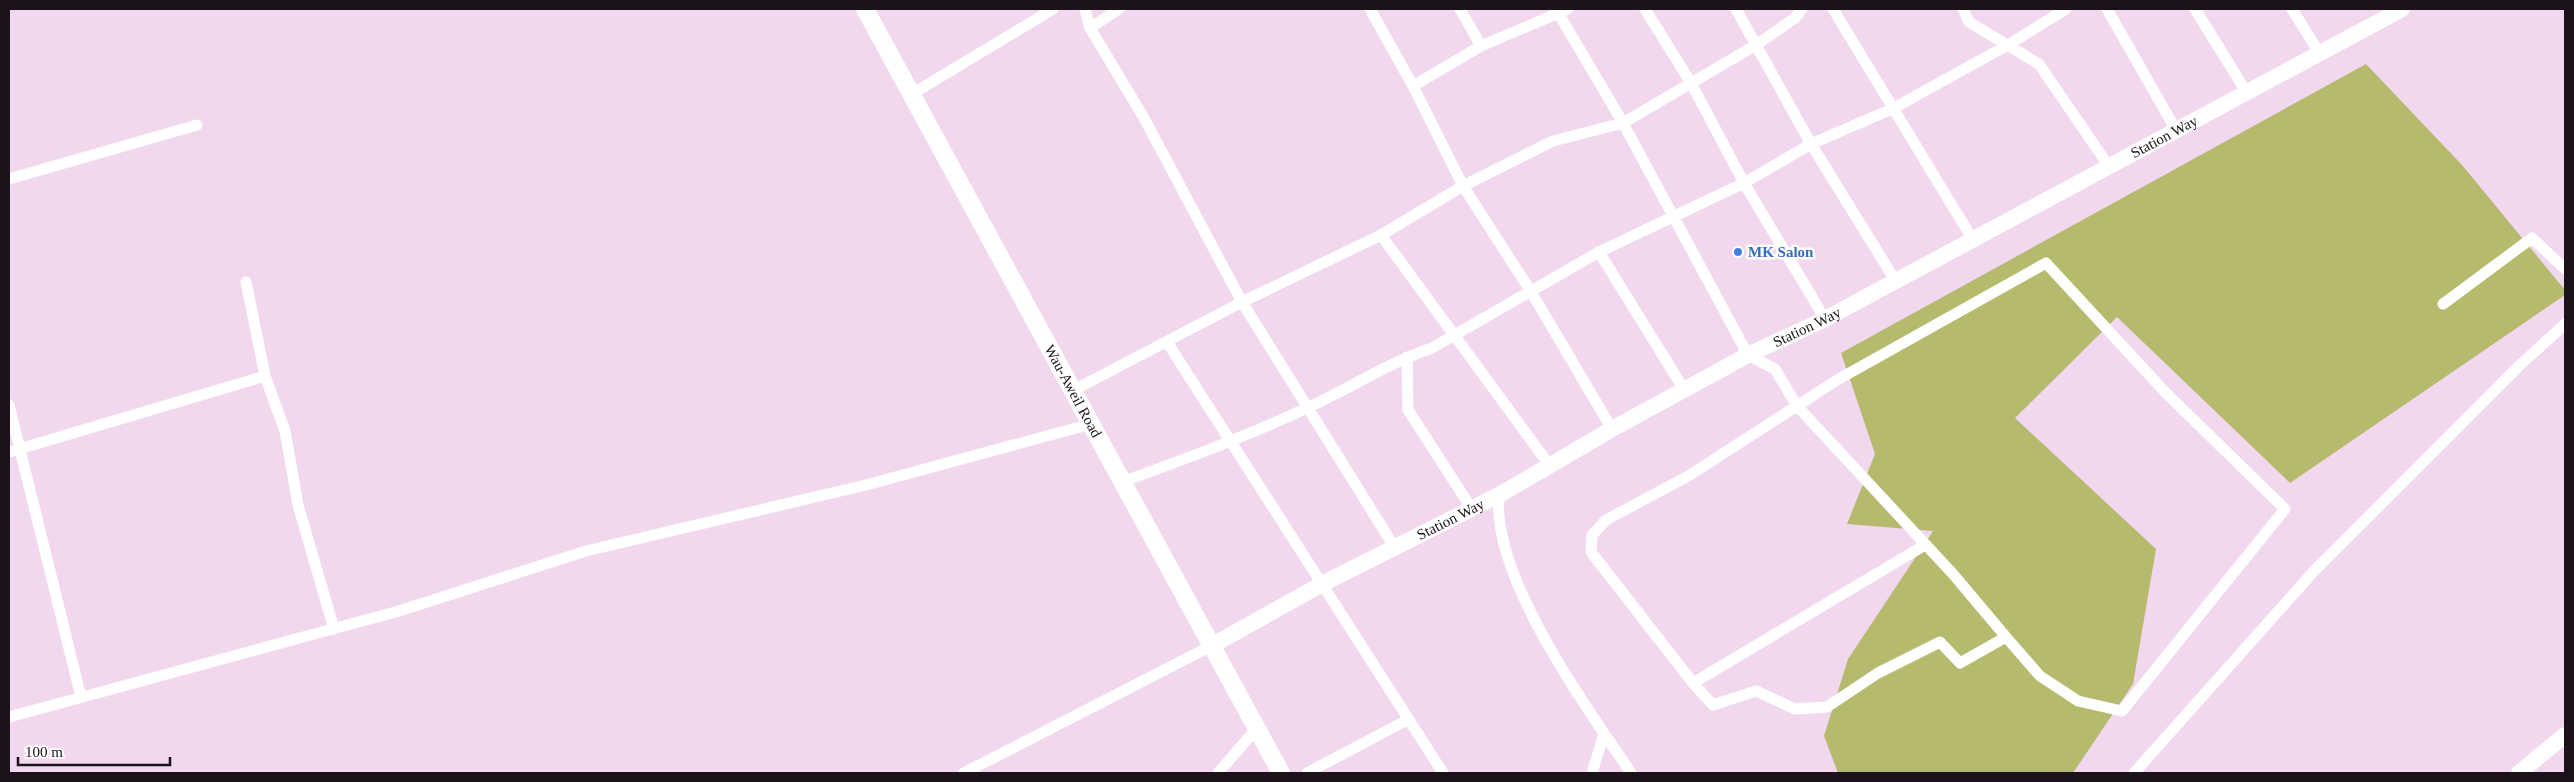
<svg xmlns="http://www.w3.org/2000/svg" width="2574" height="782" viewBox="0 0 2574 782" font-family="'Times New Roman',serif">
<style>
.forest{fill:#b6ba6d}
.lines{fill:none;stroke-linecap:round;stroke-linejoin:round}
.street{stroke:#fff;stroke-width:11}
.secondary{stroke:#fff;stroke-width:16}
.primary{stroke:#fff;stroke-width:18}
.shop-dot{fill:#3f7fe0;stroke:#fff;stroke-width:2}
.labels{text-anchor:middle;dominant-baseline:central;stroke-width:5;stroke-linejoin:round;paint-order:stroke}
.street-label{font-size:15px;fill:#1b121a;stroke:#fff}
.shop-label{font-size:15px;font-weight:bold;fill:#366cbe;stroke:#fff;text-anchor:start}
</style>
<rect width="100%" height="100%" fill="#f2d8ef"/>
<path class="forest" d="M 2366,64 L 2462,165 L 2565,290 L 2565,295 L 2290,483 L 2117,317 L 2015,418 L 2156,549 L 2133,684 L 2073,773 L 1838,773 L 1824,736 L 1848,659 L 1933,531 L 1847,524 L 1875,454 L 1841,353 Z"/>
<g class="lines">
<path class="street" d="M 1085,9 L 1090,28 L 1144,118 L 1242,302 L 1395,548
M 1370,9 L 1413,86 L 1463,186 L 1530,290 L 1612,429
M 1460,9 L 1481,46
M 1556,9 L 1623,123 L 1748,355 L 1775,369 L 1797,406 L 1953,574 L 2006,637
M 1645,9 L 1691,83 L 1744,183 L 1825,319
M 1736,9 L 1811,144 L 1895,280
M 1833,9 L 1973,240
M 1963,9 L 1969,22 L 2039,64 L 2108,165
M 2107,9 L 2176,130
M 2195,9 L 2247,93
M 2292,9 L 2320,54
M 1090,28 L 1119,9
M 1413,86 L 1481,46 L 1568,9
M 912,94 L 1053,9
M 9,179 L 197,125
M 1381,235 L 1550,466
M 1599,252 L 1685,391
M 246,282 L 265,376 L 285,431 L 298,505 L 334,629
M 2443,304 L 2532,238 L 2565,269
M 1167,342 L 1443,773
M 1407,357 L 1408,410 L 1472,509
M 1072,391 L 1242,302 L 1381,235 L 1463,186 L 1553,141 L 1623,123 L 1756,45 L 1795,18 L 1802,9
M 9,405 L 81,697
M 9,452 L 265,376
M 1122,482 C 1185,459 1248,436 1309,407 C 1350,388 1388,363 1432,348 L 1599,252 L 1744,183 L 1811,144 L 1892,109 L 2008,45 L 2066,9
M 1499,495 C 1491,577 1586,706 1631,773
M 1693,683 L 1713,705 L 1756,691 L 1795,709 L 1827,707 L 1878,673 L 1940,642 L 1960,663 L 2006,637 L 2040,676 L 2078,701 L 2122,711 L 2285,509 L 2165,392 L 2046,263 L 1837,380 L 1690,475 L 1606,520 L 1592,535 L 1591,552 L 1693,683 L 1925,545
M 9,717 L 399,611 L 586,551 L 866,485 L 1091,424
M 964,773 L 1211,646
M 1218,773 L 1256,729
M 1307,773 L 1409,719
M 1592,773 L 1604,733
M 2134,773 L 2315,570 L 2520,365 L 2565,324"/>
<g class="secondary">
<path id="s1" d="M 1211,646 L 1324,583 L 1499,495 L 1612,429 L 1748,355 L 1825,319 L 2402,9"/>
<path d="M 2519,773 L 2565,735"/>
</g>
<path class="primary" id="s2" d="M 865,9 L 1281,773"/>
</g>
<circle class="shop-dot" cx="1738" cy="252" r="5"/>
<g class="labels">
<g class="street-label">
<text stroke="none"><textPath href="#s1" startOffset="1081">Station Way</textPath></text>
<text stroke="none"><textPath href="#s1" startOffset="676">Station Way</textPath></text>
<text stroke="none"><textPath href="#s2" startOffset="435">Wau-Aweil Road</textPath></text>
<text stroke="none"><textPath href="#s1" startOffset="271">Station Way</textPath></text>
</g>
<g class="shop-label">
<text x="1748" y="252">MK Salon</text>
</g>
</g>
<rect width="2574" height="782" fill="none" stroke="#1b121a" stroke-width="20"/>
<path d="M18 757v8h152v-8" fill="none" stroke="#1b121a" stroke-width="2.5"/>
<text x="25" y="757" font-size="15" fill="#1b121a" stroke="#ffffff" stroke-width="4" paint-order="stroke">100 m</text>
</svg>
